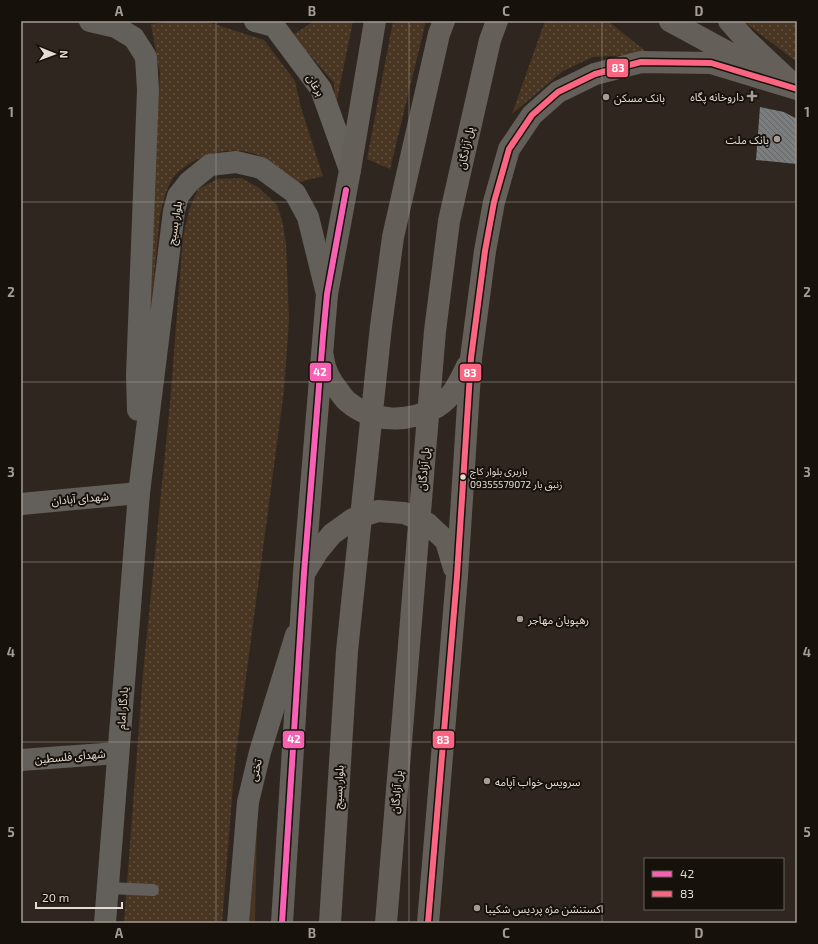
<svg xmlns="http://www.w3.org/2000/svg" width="818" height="944" viewBox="0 0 818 944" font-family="'Exo 2','Noto Sans Arabic',sans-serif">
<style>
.grass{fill:url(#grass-dots)}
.garden{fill:#493622}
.building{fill:url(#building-back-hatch)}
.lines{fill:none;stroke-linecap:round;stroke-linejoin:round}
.service{stroke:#635f5b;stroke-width:12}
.minor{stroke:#635f5b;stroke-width:22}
.tertiary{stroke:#635f5b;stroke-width:22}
.secondary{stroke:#66625c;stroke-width:22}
.primary{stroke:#655f5a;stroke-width:22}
.bus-1-casing{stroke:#17110b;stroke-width:9}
.bus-2-casing{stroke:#17110b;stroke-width:9}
.bus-1{stroke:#f860b3;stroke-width:6}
.bus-2{stroke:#fa6682;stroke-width:6}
.grid{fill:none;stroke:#a59d95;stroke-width:1;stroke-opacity:0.55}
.poi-dot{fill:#a59d95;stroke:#17110b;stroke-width:1.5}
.bus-dot{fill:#e5dcd4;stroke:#17110b;stroke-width:1.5}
.labels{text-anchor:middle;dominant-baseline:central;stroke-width:4;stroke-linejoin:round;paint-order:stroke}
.bus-label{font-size:10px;fill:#e5dcd4;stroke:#17110b;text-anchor:start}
.street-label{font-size:11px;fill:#e5dcd4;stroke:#17110b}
.poi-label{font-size:11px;fill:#e5dcd4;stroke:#17110b;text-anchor:start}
.line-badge{stroke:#17110b;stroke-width:1.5}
.badge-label{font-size:11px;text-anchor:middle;font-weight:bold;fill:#fff}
.neatline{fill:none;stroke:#a59d95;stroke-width:1.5}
.grid-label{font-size:13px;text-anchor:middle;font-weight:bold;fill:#a59d95}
</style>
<defs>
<pattern id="grass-dots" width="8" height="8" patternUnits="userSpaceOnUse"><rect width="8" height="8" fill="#493622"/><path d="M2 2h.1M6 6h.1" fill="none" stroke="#635241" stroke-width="1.8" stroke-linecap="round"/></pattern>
<pattern id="building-back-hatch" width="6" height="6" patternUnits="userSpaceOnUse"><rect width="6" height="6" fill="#7a7e7e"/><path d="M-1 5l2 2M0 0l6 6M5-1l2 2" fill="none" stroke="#656665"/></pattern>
</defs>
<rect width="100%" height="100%" fill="#2f271f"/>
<path class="grass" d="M 175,21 L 205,21 L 264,40 L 295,81 L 301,108 L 323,176 L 296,183 C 287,176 278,166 268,160 C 244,145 215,149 192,162 C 185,166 178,171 173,178 C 166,189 163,202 160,215 L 144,380 L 160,74 L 151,24 Z
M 314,21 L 353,21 L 335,109 L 334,83 L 293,35 Z
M 393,21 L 426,21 L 390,169 L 367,159 Z
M 545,21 L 608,21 L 649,54 L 593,57 L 563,71 L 512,114 Z
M 744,21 L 797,21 L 797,62 L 748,25 Z
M 241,178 L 258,187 L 277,205 L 282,220 L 286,244 L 289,320 L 284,390 L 235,760 L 222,923 L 124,923 L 143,674 L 170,404 L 183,237 L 189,210 L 198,189 L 218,179 Z"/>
<path class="garden" d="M 257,826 L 255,923 L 249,923 L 252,878 Z"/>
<path class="building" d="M 760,107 L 784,112 L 797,119 L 797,164 L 756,160 Z"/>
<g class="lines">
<path class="service" d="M 108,888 L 153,890"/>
<path class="minor" d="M 21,504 L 139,493
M 21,760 L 118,753"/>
<path class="tertiary" d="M 90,21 L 116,27 L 134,38 L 146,57 L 148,90 L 137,375 L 138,410
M 105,923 L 139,493 L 174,211 L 178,196 L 189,182 L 210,165 L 236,162 L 261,168 L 295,193 L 308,217 L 327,294
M 238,923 L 248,802 L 260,752 L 296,635"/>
<path class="secondary" d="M 255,21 L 274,26 L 321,89 L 350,170"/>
<path class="primary" d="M 670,21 L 753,66
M 729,21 L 745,39 L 795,86
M 323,357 C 324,369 331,382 338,390 C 341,394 344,399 348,402 C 373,423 409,423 437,407 C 452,398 460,381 467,366
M 305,572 L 318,551 L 332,534 L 353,519 L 378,511 L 404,513 L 427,523 L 446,541 L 454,568
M 282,923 L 304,573 L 327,294 L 350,170 L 375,21
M 330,923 L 347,651 L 381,326 L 393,237 L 439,34 L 444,21
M 386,923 L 435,331 L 449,221 L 490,40 L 497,21
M 428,923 L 457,576 L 471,358 L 485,251 L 494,202 L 509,149 L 532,115 L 558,92 L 595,74 L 641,62 L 711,63 L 797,89"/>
<defs>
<path id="bus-1" d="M 282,923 L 304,573 L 323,336 L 327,294 L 346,190"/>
<path id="bus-2" d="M 428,923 L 457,576 L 471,358 L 485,251 L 494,202 L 509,149 L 532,115 L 558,92 L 595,74 L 641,62 L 711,63 L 797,89"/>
</defs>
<use href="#bus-1" class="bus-1-casing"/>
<use href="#bus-2" class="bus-2-casing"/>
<use href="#bus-1" class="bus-1"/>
<use href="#bus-2" class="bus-2"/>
</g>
<path class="grid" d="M 216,21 L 216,923M 409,21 L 409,923M 602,21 L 602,923M 21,202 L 797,202M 21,382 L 797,382M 21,562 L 797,562M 21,742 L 797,742"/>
<g class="poi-dot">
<path d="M750 90h4v4h4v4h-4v4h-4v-4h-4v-4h4z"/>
<circle cx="606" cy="97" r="4"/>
<circle cx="777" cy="139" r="4"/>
<circle cx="520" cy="619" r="4"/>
<circle cx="487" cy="781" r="4"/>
<circle cx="477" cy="908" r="4"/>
</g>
<circle class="bus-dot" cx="463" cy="477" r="3.5"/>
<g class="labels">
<g class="bus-label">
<text x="470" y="471">باربری بلوار کاج<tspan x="470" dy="13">زنبق بار 09355579072</tspan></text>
</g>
<g class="street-label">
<text transform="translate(316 85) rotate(59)">برغان</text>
<text transform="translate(465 148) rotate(-78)">پل آزادگان</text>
<text transform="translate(174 223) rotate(-81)">بلوار بسیج</text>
<text transform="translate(423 469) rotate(-85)">پل آزادگان</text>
<text transform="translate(80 498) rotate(-5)">شهدای آبادان</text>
<text transform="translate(122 708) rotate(-86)">یادگار امام</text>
<text transform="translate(70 756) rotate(-5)">شهدای فلسطین</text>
<text transform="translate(255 770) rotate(-77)">تختی</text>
<text transform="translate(338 787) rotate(-87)">بلوار بسیج</text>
<text transform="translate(396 792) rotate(-85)">پل آزادگان</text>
</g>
<g class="poi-label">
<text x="744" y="96" text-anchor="end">داروخانه پگاه</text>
<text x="614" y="97">بانک مسکن</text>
<text x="769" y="139" text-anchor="end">بانک ملت</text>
<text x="528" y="619">رهپویان مهاجر</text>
<text x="495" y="781">سرویس خواب آپامه</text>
<text x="485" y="908">اکستنشن مژه پردیس شکیبا</text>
</g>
</g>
<g class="line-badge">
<rect x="606" y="58" width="23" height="20" rx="4" fill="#fa6682"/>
<rect x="309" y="362" width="23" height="20" rx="4" fill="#f860b3"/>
<rect x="459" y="363" width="23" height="19" rx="4" fill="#fa6682"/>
<rect x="282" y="730" width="23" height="19" rx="4" fill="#f860b3"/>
<rect x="432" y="730" width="23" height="19" rx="4" fill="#fa6682"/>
</g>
<g class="badge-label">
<text x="618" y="72">83</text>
<text x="320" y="376">42</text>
<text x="470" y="377">83</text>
<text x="294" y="743">42</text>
<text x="443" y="744">83</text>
</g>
<rect width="818" height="944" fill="none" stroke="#17110b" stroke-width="44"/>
<rect x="644" y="858" width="140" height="52" fill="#17110b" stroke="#69625b"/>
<rect x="652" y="871" width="20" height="6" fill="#f860b3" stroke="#69625b"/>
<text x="680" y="878" font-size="12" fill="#e5dcd4">42</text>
<rect x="652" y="891" width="20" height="6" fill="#fa6682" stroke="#69625b"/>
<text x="680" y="898" font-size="12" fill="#e5dcd4">83</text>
<g transform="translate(54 54) rotate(91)" stroke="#17110b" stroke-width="3" paint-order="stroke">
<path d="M0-3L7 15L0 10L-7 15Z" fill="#e5dcd4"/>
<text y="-6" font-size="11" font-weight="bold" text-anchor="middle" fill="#e5dcd4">N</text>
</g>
<path d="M36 902v6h86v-6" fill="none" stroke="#e5dcd4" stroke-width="2"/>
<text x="42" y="902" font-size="12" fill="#e5dcd4" stroke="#17110b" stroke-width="3" paint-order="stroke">20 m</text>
<rect x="22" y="22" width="774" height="900" class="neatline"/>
<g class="grid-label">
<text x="119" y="16">A</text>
<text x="312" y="16">B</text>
<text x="506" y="16">C</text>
<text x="699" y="16">D</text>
<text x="11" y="117">1</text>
<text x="807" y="117">1</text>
<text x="11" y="297">2</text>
<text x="807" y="297">2</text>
<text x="11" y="477">3</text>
<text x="807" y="477">3</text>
<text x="11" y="657">4</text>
<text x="807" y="657">4</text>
<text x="11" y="837">5</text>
<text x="807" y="837">5</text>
<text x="119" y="938">A</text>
<text x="312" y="938">B</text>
<text x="506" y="938">C</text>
<text x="699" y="938">D</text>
</g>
</svg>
